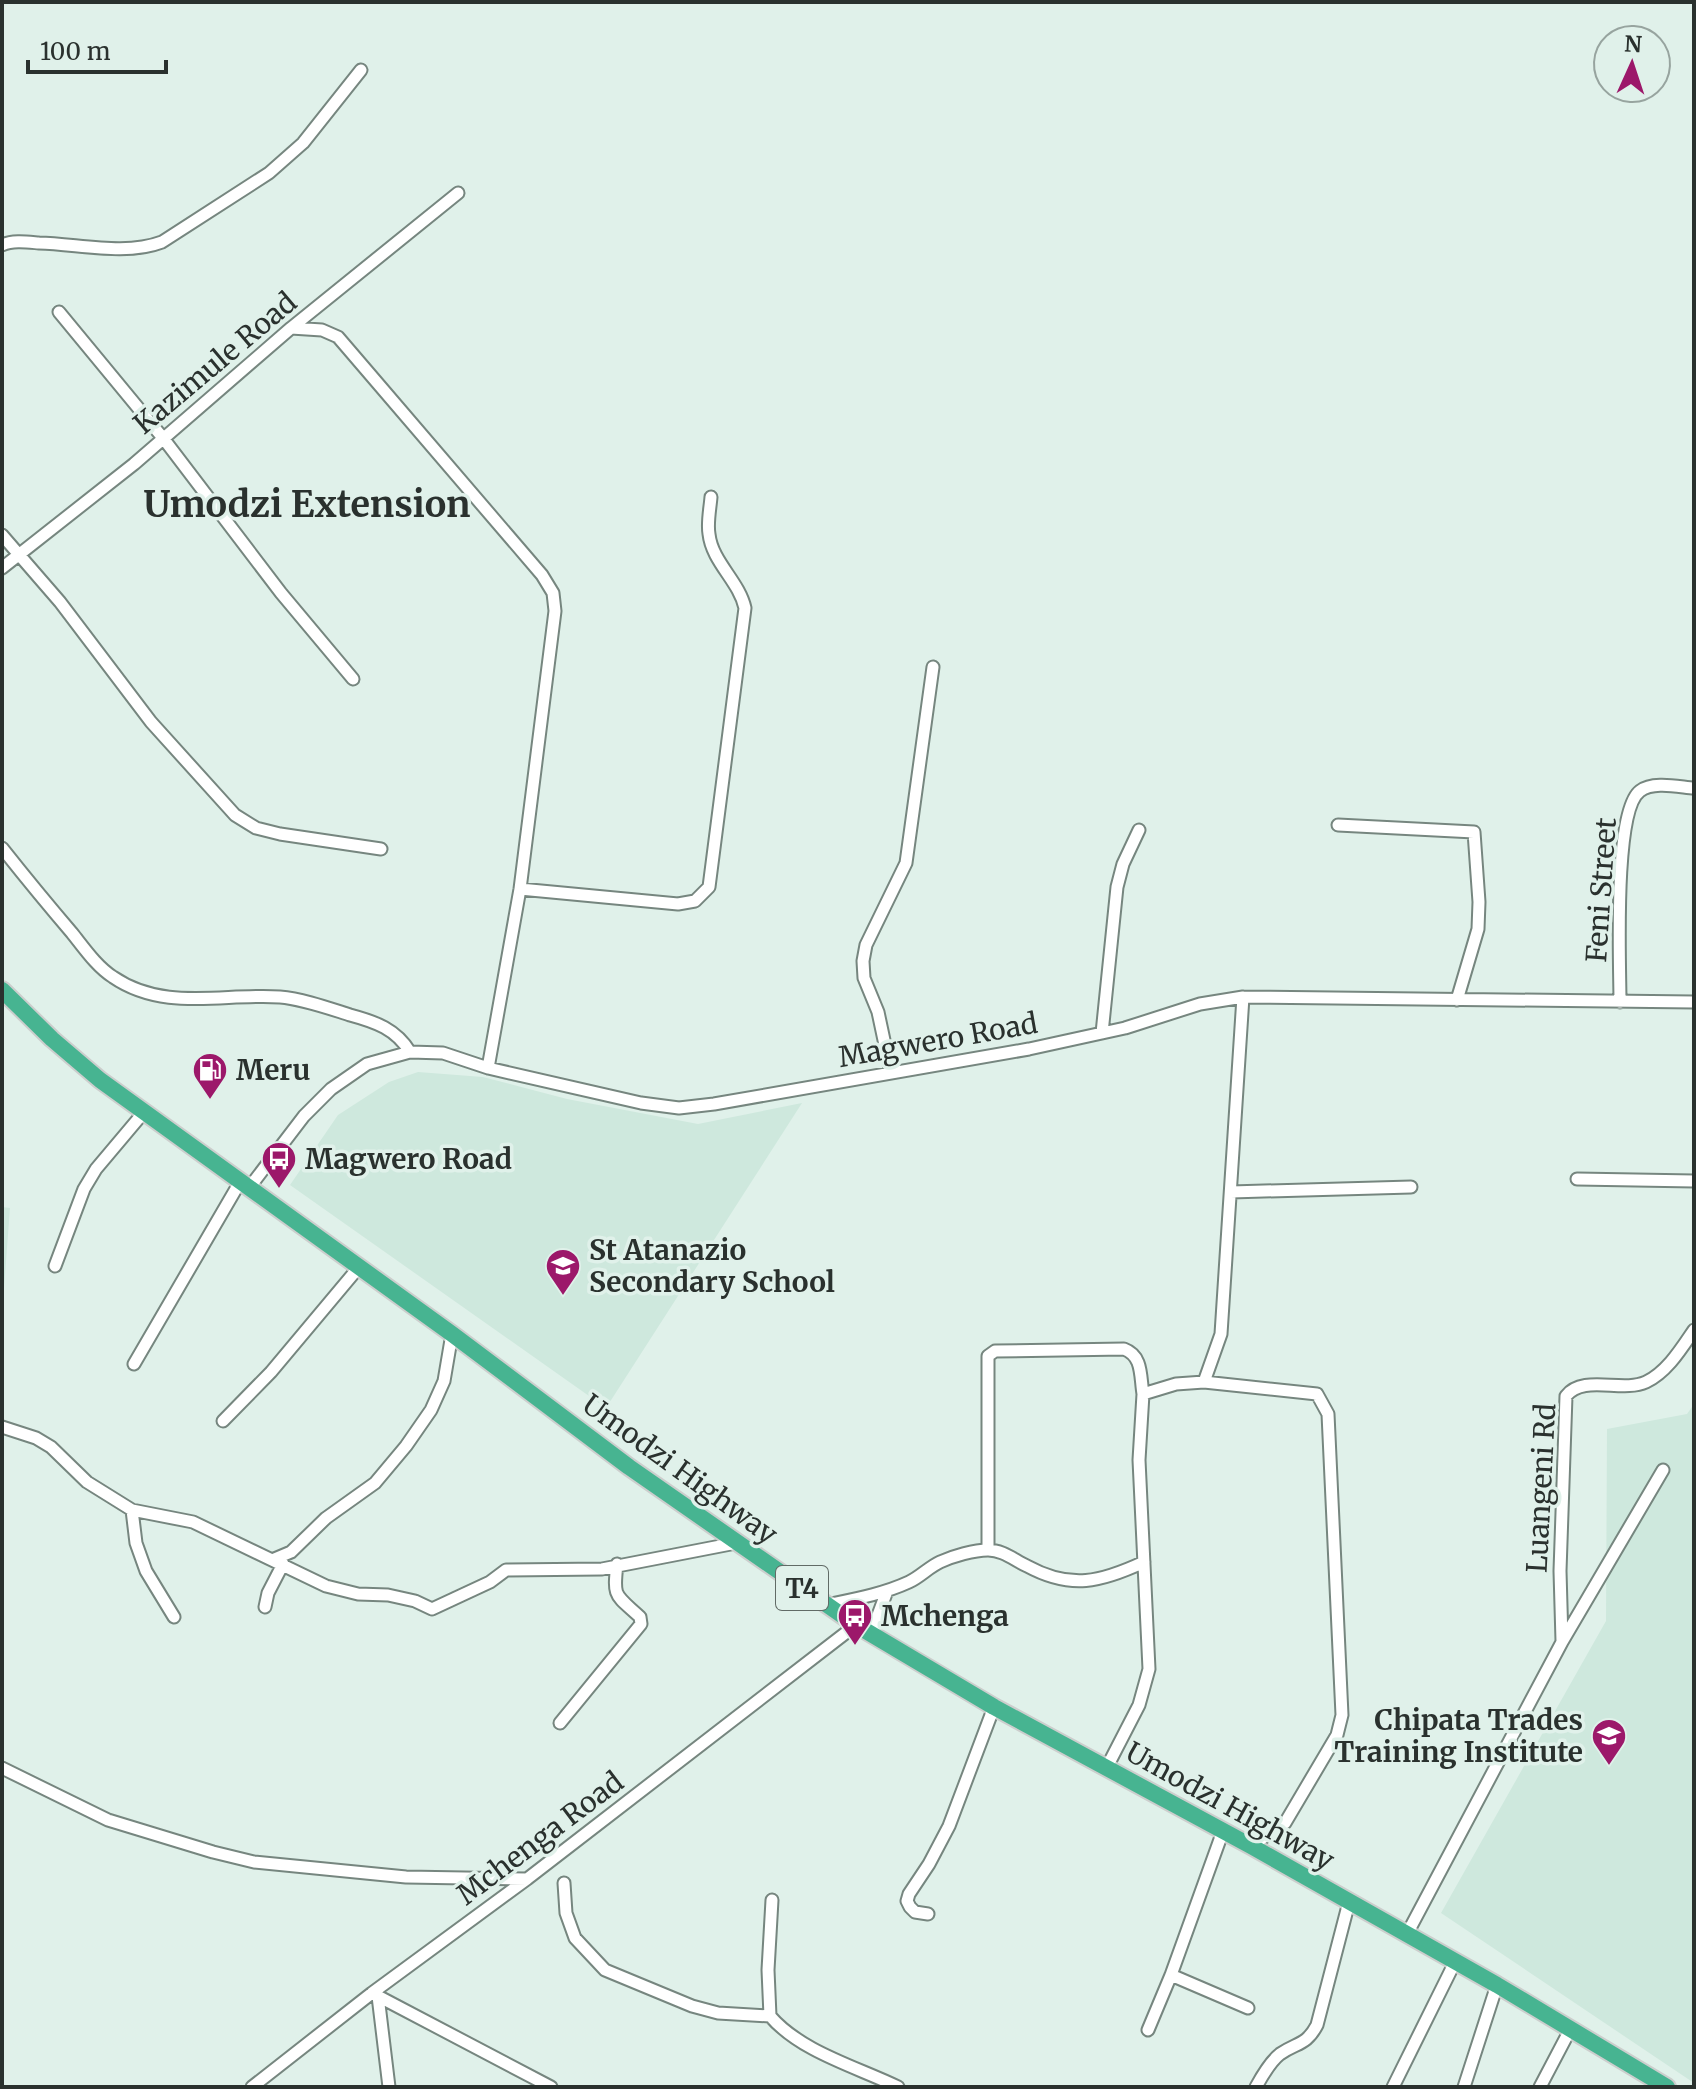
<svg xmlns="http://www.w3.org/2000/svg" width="1696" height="2089" viewBox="0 0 1696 2089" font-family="Merriweather,serif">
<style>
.built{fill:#cee8dd}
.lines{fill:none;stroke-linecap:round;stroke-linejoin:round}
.minor-casing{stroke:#76867f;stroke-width:15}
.highway-casing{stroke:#cccecd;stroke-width:20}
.minor{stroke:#fff;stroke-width:11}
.highway{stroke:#47b491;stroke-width:16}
.labels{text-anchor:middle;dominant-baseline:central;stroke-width:7;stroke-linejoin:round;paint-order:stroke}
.shield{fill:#e0f1ea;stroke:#616b66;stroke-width:2}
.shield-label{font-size:26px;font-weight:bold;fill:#2a312e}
.street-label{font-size:28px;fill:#2a312e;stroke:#e0f1ea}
.poi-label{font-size:28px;font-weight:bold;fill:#2a312e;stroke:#e0f1ea;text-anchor:start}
.district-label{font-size:36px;font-weight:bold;fill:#2a312e;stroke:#e0f1ea}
</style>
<rect width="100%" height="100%" fill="#e0f1ea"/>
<path class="built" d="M 418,1072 L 483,1077 L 567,1099 L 698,1124 L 802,1103 L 606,1408 L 290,1185 L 338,1115 L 389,1082 Z
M 2,1207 L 10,1208 L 2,1315 Z
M 1694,1404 L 1694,2083 L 1441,1913 L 1606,1621 L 1607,1429 L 1687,1414 Z"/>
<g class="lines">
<defs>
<path id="minor" d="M 2,245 C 13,240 27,242 39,243 C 79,244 125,256 162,242 L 269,173 L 303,143 L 361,70
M 59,312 L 163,438 L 281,593 L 353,679
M 291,328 L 322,330 L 338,337 L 542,575 L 553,593 L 555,611 L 520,889 L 488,1068
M 2,535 L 60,602 L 151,722 L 235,815 L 256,828 L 280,834 L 381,849
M 2,568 L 134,464 L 291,328 L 458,193
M 1338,825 L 1474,832 L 1479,902 L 1478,929 L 1457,1000
M 2,848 C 25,877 48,905 72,933 C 84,948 97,967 113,977 C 164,1012 223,993 280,997 C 303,999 328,1008 350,1015 C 376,1022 396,1029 410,1052
M 520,889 L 678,904 L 695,901 L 709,887 L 745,608 C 739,581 712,562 709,534 C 707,523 710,509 711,497
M 1620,1002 C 1620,965 1613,811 1640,791 C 1653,781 1679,787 1694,788
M 1102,1033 L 1117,887 L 1123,864 L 1139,830
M 891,1073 L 878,1012 L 864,978 L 863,961 L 866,945 L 906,863 L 933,667
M 1577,1179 L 1694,1181
M 249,1188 L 304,1116 L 331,1089 L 367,1064 L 410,1052 L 443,1053 L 488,1068 L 641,1103 L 679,1108 L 714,1104 L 1029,1049 L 1125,1028 L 1200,1004 L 1243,997 L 1694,1002
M 1231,1192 L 1411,1187
M 55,1266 L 84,1189 L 96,1169 L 144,1112
M 134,1364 L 240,1182
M 1204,1382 L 1317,1394 L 1328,1414 L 1342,1715 L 1337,1735 L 1285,1823 L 1251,1846
M 223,1421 L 271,1372 L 359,1267
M 2,1427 L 36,1438 L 51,1447 L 87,1482 L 132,1510 L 193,1522 L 326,1586 L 358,1594 L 388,1595 L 415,1601 L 432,1609 L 490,1582 L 506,1570 L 602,1569 L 736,1543
M 132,1510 L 136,1543 L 146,1571 L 174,1617
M 988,1550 L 988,1356 L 995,1351 L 1124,1349 C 1143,1356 1140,1376 1143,1394
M 272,1560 L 291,1552 L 326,1518 L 375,1483 L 406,1446 L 431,1410 L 444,1381 L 452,1334
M 826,1605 C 855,1599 883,1594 909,1582 C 920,1577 929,1567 940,1562 C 953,1556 974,1550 988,1550 C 1003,1550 1014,1560 1027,1566 C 1071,1590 1101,1582 1144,1562
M 265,1607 L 268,1593 L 283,1564
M 871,1634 L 887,1591
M 1562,1641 L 1560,1571 L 1566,1396 C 1583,1374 1622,1393 1646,1382 C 1667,1372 1681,1349 1694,1330
M 560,1723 L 641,1624 L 640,1617 C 615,1594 613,1598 617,1564
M 1107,1767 L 1139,1705 L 1149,1669 L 1139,1460 L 1143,1394 L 1176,1384 L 1204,1382 L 1221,1334 L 1243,997
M 2,1768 L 108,1820 L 213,1852 L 254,1862 L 406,1877 L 527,1879
M 564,1883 L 566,1913 L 575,1938 L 605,1970 L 692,2006 L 718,2013 L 770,2016
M 772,1900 L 768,1970 L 770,2016 C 801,2052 857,2067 898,2087
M 928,1914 L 915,1912 L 910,1907 L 907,1901 L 909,1894 L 929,1864 L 949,1826 L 994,1707
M 1407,1934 L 1562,1642 L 1663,1470
M 1171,1975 L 1248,2008
M 372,1993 L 551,2087
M 378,1996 L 389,2087
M 1148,2030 L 1171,1975 L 1223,1831
M 252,2087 L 372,1993 L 527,1879 L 856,1625
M 1256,2087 C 1262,2076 1270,2062 1280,2054 C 1297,2042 1306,2046 1317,2025 L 1349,1902
M 1393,2087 L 1455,1962
M 1464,2087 L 1497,1985
M 1540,2087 L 1571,2028"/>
<path id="highway" d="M 2,990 L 52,1039 L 100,1080 L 452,1334 L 629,1467 L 856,1625 L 994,1707 L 1251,1846 L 1497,1985 L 1667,2087"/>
</defs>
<use href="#minor" class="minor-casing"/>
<use href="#highway" class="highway-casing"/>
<use href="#minor" class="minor"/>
<use href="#highway" class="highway"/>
</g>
<defs>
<symbol id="fuel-pin" viewBox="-11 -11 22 30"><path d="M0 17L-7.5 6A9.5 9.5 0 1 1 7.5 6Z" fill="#9c186a" stroke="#e0f1ea"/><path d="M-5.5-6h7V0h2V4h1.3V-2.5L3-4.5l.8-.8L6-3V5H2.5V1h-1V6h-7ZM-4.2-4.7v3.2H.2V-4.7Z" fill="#fff"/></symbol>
<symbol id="bus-pin" viewBox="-11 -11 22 30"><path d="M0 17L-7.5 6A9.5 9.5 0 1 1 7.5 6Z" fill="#9c186a" stroke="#e0f1ea"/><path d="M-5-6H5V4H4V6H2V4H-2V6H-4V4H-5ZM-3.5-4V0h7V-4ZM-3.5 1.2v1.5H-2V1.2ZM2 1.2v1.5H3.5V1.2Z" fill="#fff"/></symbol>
<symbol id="school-pin" viewBox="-11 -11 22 30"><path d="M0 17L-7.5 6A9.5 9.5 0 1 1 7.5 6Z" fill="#9c186a" stroke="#e0f1ea"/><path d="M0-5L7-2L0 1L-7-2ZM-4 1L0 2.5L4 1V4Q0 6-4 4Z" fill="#fff"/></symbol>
</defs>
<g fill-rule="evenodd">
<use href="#fuel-pin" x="190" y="1050" width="40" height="54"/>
<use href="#bus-pin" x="259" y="1139" width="40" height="54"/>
<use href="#school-pin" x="543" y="1246" width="40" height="54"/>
<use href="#bus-pin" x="835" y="1596" width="40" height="54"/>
<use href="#school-pin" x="1589" y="1716" width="40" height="54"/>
</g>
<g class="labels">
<rect class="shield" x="776" y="1566" width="52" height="44" rx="6"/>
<g class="shield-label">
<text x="802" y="1588">T4</text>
</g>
<g class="street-label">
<text transform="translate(215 363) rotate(-40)">Kazimule Road</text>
<text transform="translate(1601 890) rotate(-86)">Feni Street</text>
<text transform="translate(938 1040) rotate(-10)">Magwero Road</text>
<text transform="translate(680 1469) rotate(36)">Umodzi Highway</text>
<text transform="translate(1541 1488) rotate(-87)">Luangeni Rd</text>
<text transform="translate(1230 1806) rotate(29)">Umodzi Highway</text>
<text transform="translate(540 1838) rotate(-37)">Mchenga Road</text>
</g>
<g class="poi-label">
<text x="236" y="1070">Meru</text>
<text x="305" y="1159">Magwero Road</text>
<text x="589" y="1250">St Atanazio<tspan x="589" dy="32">Secondary School</tspan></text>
<text x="881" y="1616">Mchenga</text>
<text x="1583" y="1720" text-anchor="end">Chipata Trades<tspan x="1583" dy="32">Training Institute</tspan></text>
</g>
<g class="district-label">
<text x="307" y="504">Umodzi Extension</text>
</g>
</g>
<rect width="1696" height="2089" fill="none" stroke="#2a312e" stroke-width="8"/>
<g transform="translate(1632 64) rotate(3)"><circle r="38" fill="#e0f1ea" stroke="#97a49f" stroke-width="2"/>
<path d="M0-6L14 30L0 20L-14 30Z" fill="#9c186a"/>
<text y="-12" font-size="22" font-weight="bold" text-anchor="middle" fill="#2a312e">N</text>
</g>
<path d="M28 60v12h138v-12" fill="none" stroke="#2a312e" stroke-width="4"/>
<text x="40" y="60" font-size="24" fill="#2a312e" stroke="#e0f1ea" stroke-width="6" paint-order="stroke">100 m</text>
</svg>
